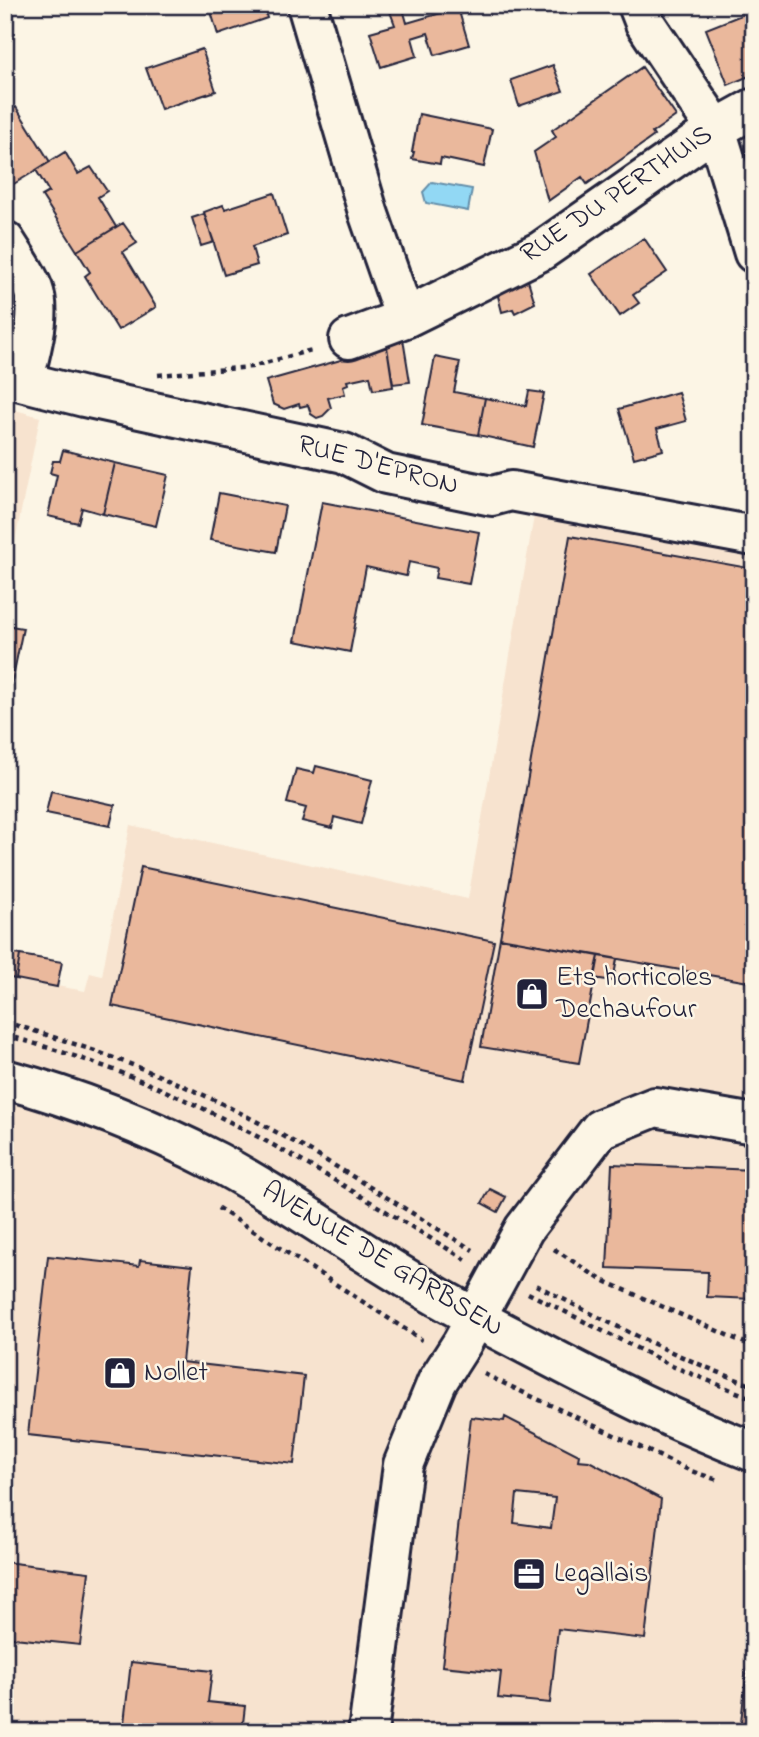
<svg xmlns="http://www.w3.org/2000/svg" width="759" height="1737" viewBox="0 0 759 1737" font-family="'Indie Flower',sans-serif">
<style>
.built{fill:#f7e3cf}
.water{fill:#92d8f4;stroke:#658faa;stroke-width:2}
.building{fill:#eab89c;stroke:#22223b;stroke-width:2;fill-rule:evenodd}
.lines{fill:none;stroke-linecap:round;stroke-linejoin:round}
.minor-casing{stroke:#22223b;stroke-width:44}
.major-casing{stroke:#22223b;stroke-width:44}
.path{stroke:#22223b;stroke-width:4.5;stroke-dasharray:5 5;stroke-linecap:butt}
.minor{stroke:#fcf5e5;stroke-width:38}
.major{stroke:#fcf5e5;stroke-width:38}
.labels{text-anchor:middle;dominant-baseline:central;stroke-width:5;stroke-linejoin:round;paint-order:stroke}
.street-label{font-size:28px;fill:#22223b;stroke:#fcf5e5}
.poi-label{font-size:28px;fill:#22223b;stroke:#fcf5e5;text-anchor:start}
</style>
<rect width="100%" height="100%" fill="#fcf5e5"/>
<filter id="ink" filterUnits="userSpaceOnUse"><feTurbulence type="fractalNoise" baseFrequency=".0143" numOctaves="2"/><feDisplacementMap in="SourceGraphic" scale="14" xChannelSelector="R" yChannelSelector="G"/><feConvolveMatrix kernelMatrix="1 2 1 2 8 2 1 2 1" color-interpolation-filters="sRGB"/></filter>
<g filter="url(#ink)">
<path class="built" d="M 5,407 L 40,417 L 5,591 Z
M 534,516 L 754,556 L 754,1732 L 5,1732 L 5,977 L 85,991 L 90,973 L 102,976 L 130,825 L 468,899 Z"/>
<path class="water" d="M 432,182 L 472,189 L 468,211 L 426,203 L 423,192 Z"/>
<path class="building" d="M 209,5 L 263,5 L 267,18 L 218,35 Z
M 402,5 L 407,23 L 458,8 L 469,45 L 435,55 L 428,33 L 412,38 L 417,56 L 381,67 L 370,32 L 395,25 L 389,9 Z
M 754,10 L 754,74 L 728,85 L 706,29 Z
M 202,49 L 216,91 L 161,109 L 146,68 Z
M 553,65 L 563,91 L 519,106 L 511,80 Z
M 642,67 L 676,116 L 652,133 L 654,136 L 587,184 L 582,177 L 548,201 L 534,152 L 556,137 L 552,130 Z
M 5,95 L 14,108 L 16,107 L 50,162 L 12,185 L 5,174 Z
M 419,114 L 492,129 L 484,167 L 441,158 L 440,164 L 412,159 L 414,152 L 412,152 Z
M 65,152 L 78,174 L 91,167 L 107,191 L 98,197 L 116,227 L 77,251 L 42,196 L 49,192 L 36,170 Z
M 274,193 L 287,235 L 252,247 L 257,265 L 224,275 L 204,212 L 223,205 L 225,209 Z
M 204,214 L 214,242 L 201,246 L 192,218 Z
M 123,223 L 137,243 L 123,252 L 156,307 L 118,330 L 85,276 L 90,272 L 77,251 Z
M 644,238 L 667,272 L 633,295 L 639,303 L 620,316 L 591,274 Z
M 527,277 L 535,303 L 515,313 L 513,309 L 502,312 L 497,292 Z
M 403,339 L 410,382 L 393,384 L 387,347 Z
M 387,347 L 393,387 L 373,390 L 370,376 L 347,381 L 348,384 L 343,386 L 345,394 L 328,398 L 331,408 L 323,416 L 317,418 L 311,414 L 308,405 L 300,407 L 299,404 L 284,409 L 273,404 L 266,381 Z
M 435,357 L 460,362 L 454,392 L 485,398 L 478,435 L 422,425 Z
M 529,391 L 544,393 L 533,447 L 478,435 L 485,398 L 526,406 Z
M 678,392 L 686,421 L 657,429 L 663,450 L 634,458 L 619,409 Z
M 63,450 L 115,463 L 103,514 L 82,508 L 78,523 L 48,516 L 57,475 L 50,473 L 53,461 L 60,461 Z
M 115,463 L 168,475 L 156,526 L 103,514 Z
M 219,493 L 285,506 L 276,552 L 210,540 Z
M 322,502 L 479,532 L 469,584 L 435,578 L 437,568 L 409,562 L 406,576 L 366,567 L 350,652 L 295,641 Z
M 570,536 L 754,569 L 754,983 L 500,938 Z
M 5,625 L 23,628 L 5,716 Z
M 316,766 L 372,780 L 361,824 L 334,817 L 332,828 L 302,821 L 306,808 L 287,803 L 296,769 L 314,773 Z
M 51,791 L 115,805 L 110,826 L 46,813 Z
M 141,867 L 494,941 L 465,1080 L 112,1006 Z
M 500,938 L 599,956 L 579,1063 L 481,1047 Z
M 5,952 L 20,955 L 16,979 L 5,977 Z
M 20,955 L 62,962 L 57,987 L 16,979 Z
M 599,956 L 617,959 L 613,981 L 594,978 Z
M 5,1152 L 13,1153 L 5,1214 Z
M 612,1164 L 754,1170 L 754,1299 L 707,1297 L 708,1272 L 607,1268 Z
M 490,1189 L 506,1197 L 498,1212 L 482,1203 Z
M 48,1256 L 139,1266 L 140,1260 L 192,1266 L 182,1362 L 304,1376 L 294,1464 L 28,1435 Z
M 471,1417 L 504,1421 L 505,1417 L 579,1455 L 578,1460 L 589,1461 L 661,1499 L 645,1639 L 558,1629 L 550,1703 L 498,1698 L 501,1672 L 442,1666 ZM 517,1494 L 555,1498 L 551,1528 L 514,1523 Z
M 5,1562 L 89,1572 L 80,1645 L 5,1637 Z
M 754,1600 L 754,1732 L 740,1732 Z
M 131,1662 L 212,1671 L 208,1702 L 245,1706 L 242,1732 L 123,1732 Z"/>
<g class="lines">
<defs>
<path id="minor" d="M 307,5 L 368,212 L 405,318
M 638,5 L 645,23 L 716,129 L 754,253
M 5,241 C 14,256 27,273 33,289 C 43,316 29,353 24,381
M 349,339 L 405,318 L 541,251 L 716,129 L 754,108
M 5,377 L 84,397 L 344,453 L 386,474 L 492,496 L 511,491 L 754,536
M 368,1732 L 403,1465 L 437,1382 L 462,1343 L 524,1229 L 600,1129 L 655,1107 L 754,1124"/>
<path id="major" d="M 5,1079 C 79,1099 149,1127 217,1162 C 288,1200 352,1247 421,1287 C 457,1309 495,1328 533,1348 C 605,1386 678,1423 754,1452"/>
</defs>
<use href="#minor" class="minor-casing"/>
<use href="#major" class="major-casing"/>
<path class="path" d="M 158,375 L 251,367 L 315,349
M 5,1022 C 76,1043 144,1067 210,1098 C 301,1141 387,1199 473,1250
M 5,1035 C 58,1050 111,1067 161,1089 C 268,1136 368,1201 468,1261
M 218,1208 L 422,1340
M 554,1249 L 600,1279 L 754,1347
M 536,1285 C 607,1322 678,1358 754,1386
M 528,1293 L 672,1366 L 754,1399
M 484,1374 L 691,1471 L 718,1480"/>
<use href="#minor" class="minor"/>
<use href="#major" class="major"/>
</g>
</g>
<defs>
<symbol id="shop-square" viewBox="-11 -11 22 22"><rect x="-9" y="-9" width="18" height="18" rx="4" fill="#22223b" stroke="#fcf5e5"/><path d="M-5-2.5h2.3a2.7 3.5 0 0 1 5.4 0H5L5.5 6h-11ZM-1.5-2.5h3a1.5 2.3 0 0 0-3 0Z" fill="#fff"/></symbol>
<symbol id="office-square" viewBox="-11 -11 22 22"><rect x="-9" y="-9" width="18" height="18" rx="4" fill="#22223b" stroke="#fcf5e5"/><path d="M-6-3h4V-5.5h4V-3h4V5H-6ZM-1-4.5V-3h2v-1.5ZM-6 0V1H6V0Z" fill="#fff"/></symbol>
</defs>
<g fill-rule="evenodd">
<use href="#shop-square" x="513" y="975" width="38" height="38"/>
<use href="#shop-square" x="101" y="1354" width="38" height="38"/>
<use href="#office-square" x="510" y="1555" width="38" height="38"/>
</g>
<g class="labels">
<g class="street-label">
<text transform="translate(617 195) rotate(-34)">RUE DU PERTHUIS</text>
<text transform="translate(378 466) rotate(15)">RUE D'EPRON</text>
<text transform="translate(382 1260) rotate(31)">AVENUE DE GARBSEN</text>
</g>
<g class="poi-label">
<text x="556" y="978">Ets horticoles<tspan x="556" dy="32">Dechaufour</tspan></text>
<text x="144" y="1373">Nollet</text>
<text x="554" y="1574">Legallais</text>
</g>
</g>
<rect width="759" height="1737" fill="none" stroke="#fcf5e5" stroke-width="28"/>
<rect x="14" y="14" width="731" height="1709" fill="none" stroke="#22223b" stroke-width="2.5" filter="url(#ink)"/>
</svg>
